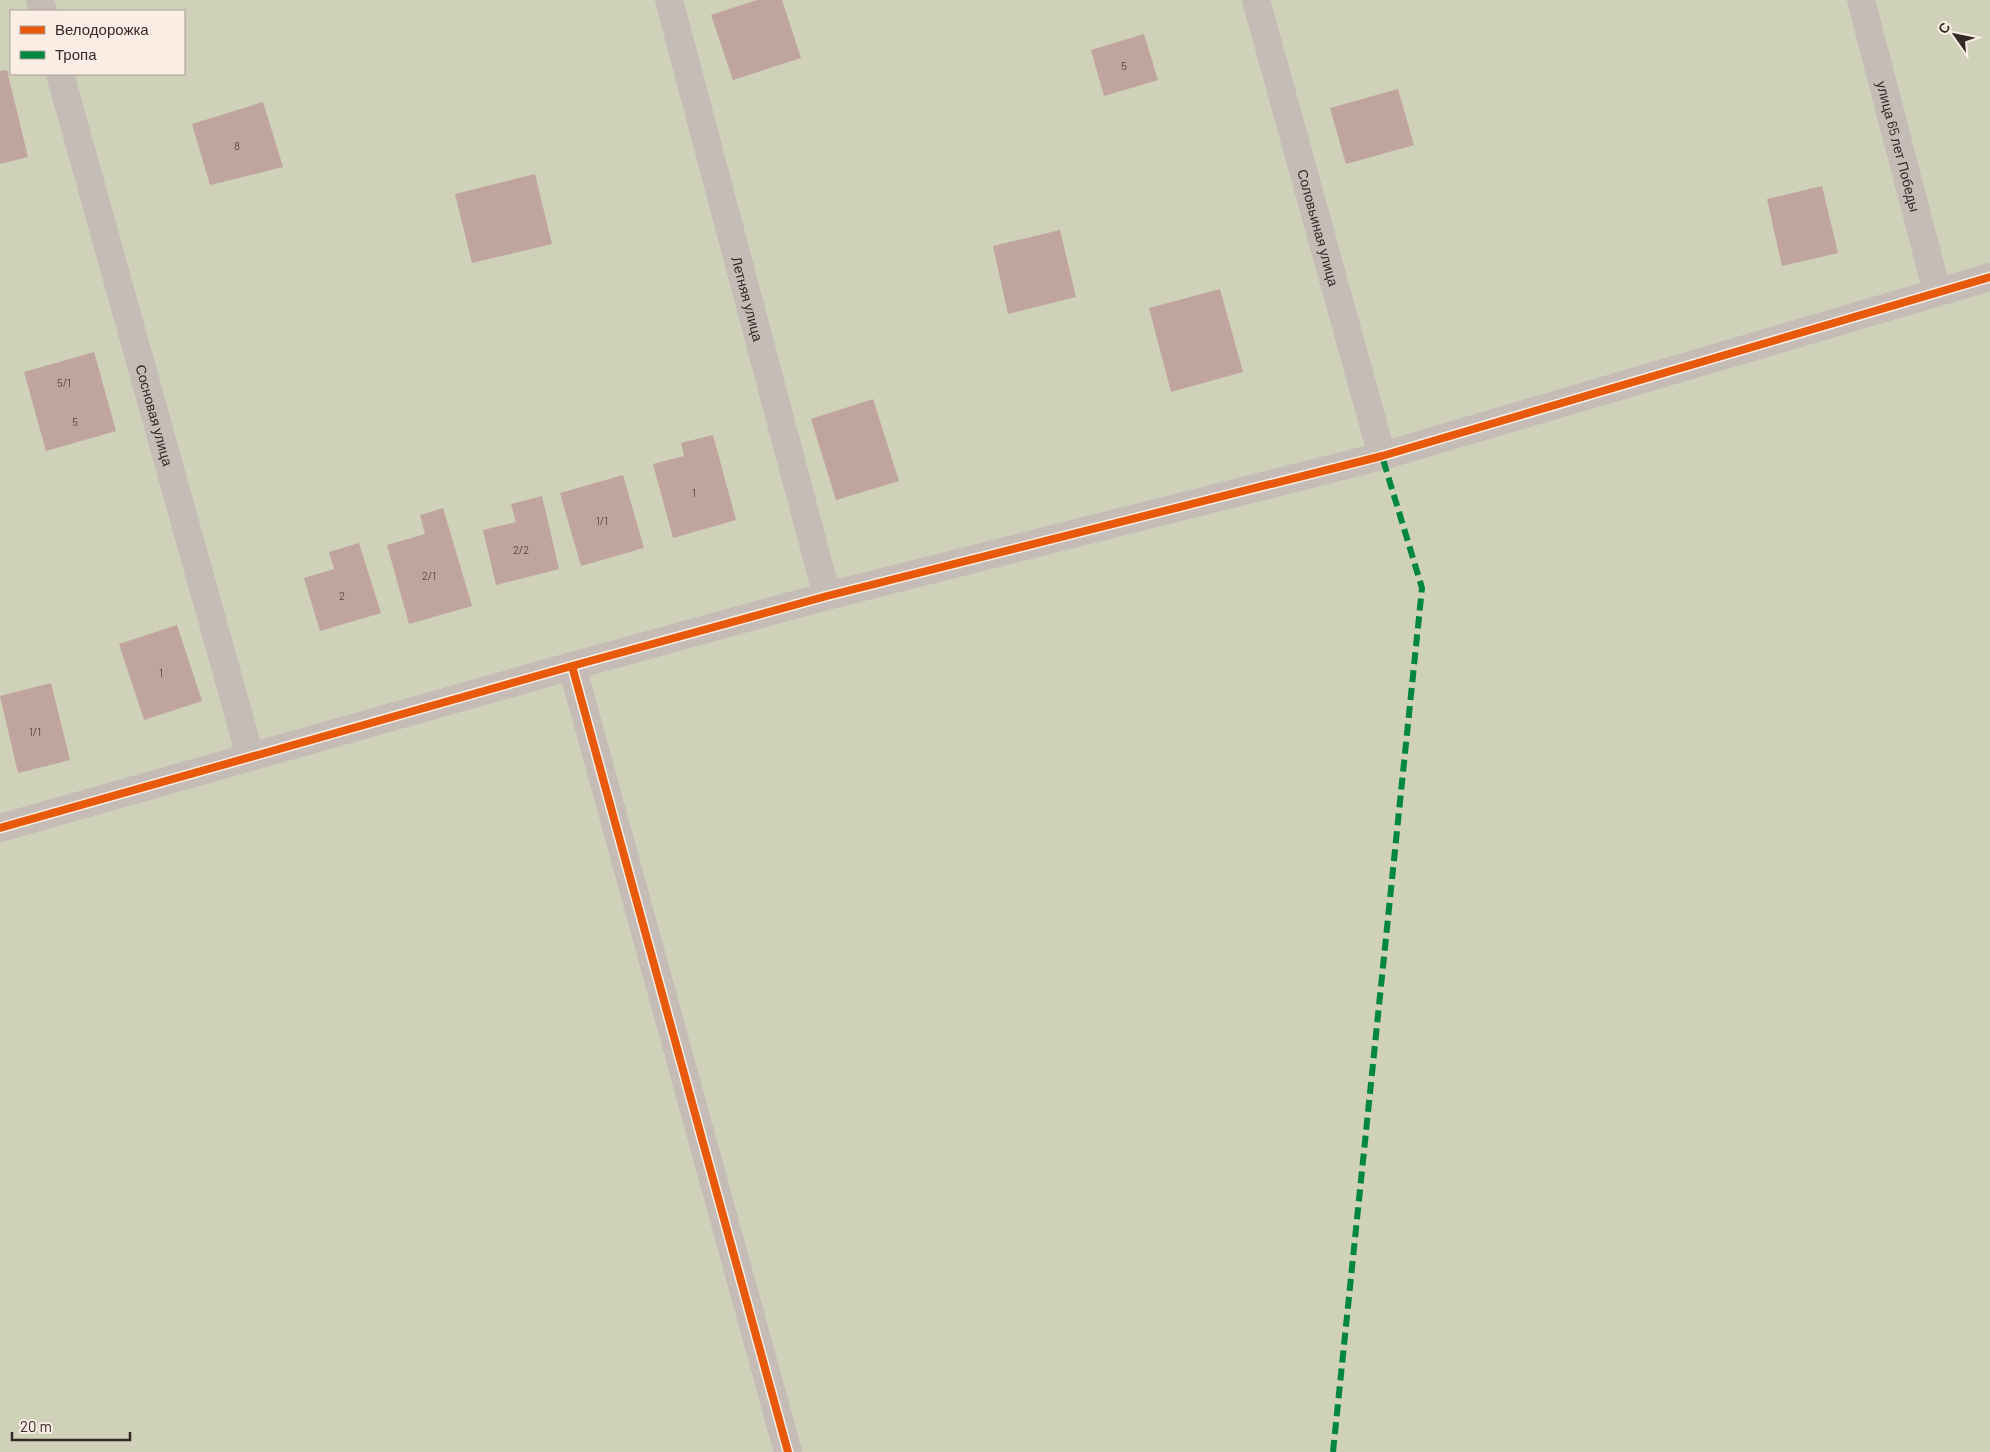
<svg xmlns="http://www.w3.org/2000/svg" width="1990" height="1452" viewBox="0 0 1990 1452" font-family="Barlow,sans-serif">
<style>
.green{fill:#cfd1b8;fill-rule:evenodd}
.building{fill:#c0a59f}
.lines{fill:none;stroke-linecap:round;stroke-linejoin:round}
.minor{stroke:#c5bcb7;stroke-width:28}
.quiet{stroke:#00873e;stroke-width:6;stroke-dasharray:12 6;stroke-linecap:butt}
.cycleway-casing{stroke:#faeee4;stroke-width:11}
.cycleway{stroke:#e8590c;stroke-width:8}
.labels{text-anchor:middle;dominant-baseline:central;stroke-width:4;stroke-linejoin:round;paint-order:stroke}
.number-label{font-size:11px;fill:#584844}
.street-label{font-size:14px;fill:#352926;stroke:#faeee4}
</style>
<rect width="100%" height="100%" fill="#ece4de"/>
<path class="green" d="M 0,0 L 1990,0 L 1990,1452 L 0,1452 ZM 11,11 L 184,11 L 184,74 L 11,74 Z"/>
<path class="building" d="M 757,0 L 782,0 L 801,58 L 733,80 L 711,15 Z
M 1144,34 L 1158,80 L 1104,96 L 1091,50 Z
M 7,70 L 28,157 L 0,164 L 0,71 Z
M 1398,89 L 1414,145 L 1346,164 L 1330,108 Z
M 263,102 L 283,167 L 210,185 L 192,124 Z
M 535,174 L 552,244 L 472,263 L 455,194 Z
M 1822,186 L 1838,253 L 1782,266 L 1767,199 Z
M 1060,230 L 1076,297 L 1008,314 L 993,246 Z
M 1220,289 L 1243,372 L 1171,392 L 1149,308 Z
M 94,352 L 116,431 L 46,451 L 24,372 Z
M 873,399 L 899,481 L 836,500 L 811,419 Z
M 713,435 L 736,520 L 673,538 L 653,464 L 684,456 L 681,443 Z
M 623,475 L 644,548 L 581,566 L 560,493 Z
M 542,496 L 559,569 L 496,585 L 483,530 L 516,522 L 511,504 Z
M 443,508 L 472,606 L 409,624 L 387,545 L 425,534 L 420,515 Z
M 359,543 L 381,613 L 320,631 L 304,578 L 334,569 L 329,552 Z
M 177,625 L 202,701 L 144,720 L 119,644 Z
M 51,683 L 70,760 L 18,773 L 0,696 Z"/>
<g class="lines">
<g class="minor">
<path d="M 40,0 L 43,11"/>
<path id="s1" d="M 669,0 L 827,596"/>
<path id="s2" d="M 1256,0 L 1382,456"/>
<path id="s3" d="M 1861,0 L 1937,292"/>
<path id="s4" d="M 60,74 L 250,756"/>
<path d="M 572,666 L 827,596 L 1382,456 L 1990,277"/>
<path d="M 0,828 L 572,666 L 788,1452"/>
</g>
<path class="quiet" d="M 1333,1452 L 1422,588 L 1382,456"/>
<defs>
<path id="cycleway" d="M 572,666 L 827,596 L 1382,456 L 1990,277
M 0,828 L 572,666 L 788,1452"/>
</defs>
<use href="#cycleway" class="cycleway-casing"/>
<use href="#cycleway" class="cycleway"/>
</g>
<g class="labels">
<g class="number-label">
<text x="1124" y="65">5</text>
<text x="237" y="145">8</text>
<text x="64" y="382">5/1</text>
<text x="75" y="421">5</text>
<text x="694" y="492">1</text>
<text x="602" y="520">1/1</text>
<text x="521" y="549">2/2</text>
<text x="429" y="575">2/1</text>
<text x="342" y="595">2</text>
<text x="161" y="672">1</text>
<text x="35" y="731">1/1</text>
</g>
<g class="street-label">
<text stroke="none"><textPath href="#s3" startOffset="151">улица 65 лет Победы</textPath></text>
<text stroke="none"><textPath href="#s2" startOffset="236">Соловьиная улица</textPath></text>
<text stroke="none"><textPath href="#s1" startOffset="309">Летняя улица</textPath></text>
<text stroke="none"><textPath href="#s4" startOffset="354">Сосновая улица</textPath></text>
</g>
</g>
<rect x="10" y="10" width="175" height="65" fill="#faeee4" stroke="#ab9f98"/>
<rect x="20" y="26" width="25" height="8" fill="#e8590c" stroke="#ab9f98"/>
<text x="55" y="35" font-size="15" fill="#352926">Велодорожка</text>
<rect x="20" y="51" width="25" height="8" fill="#00873e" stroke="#ab9f98"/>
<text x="55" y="60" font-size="15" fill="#352926">Тропа</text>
<g transform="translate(1955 35) rotate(303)" stroke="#faeee4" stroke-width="4" paint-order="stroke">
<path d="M0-4L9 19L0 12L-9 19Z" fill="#352926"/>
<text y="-8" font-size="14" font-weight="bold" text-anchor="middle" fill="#352926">С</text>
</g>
<path d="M12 1432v8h118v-8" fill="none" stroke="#352926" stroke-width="2.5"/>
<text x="20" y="1432" font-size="15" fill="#352926" stroke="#faeee4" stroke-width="4" paint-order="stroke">20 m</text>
</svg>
